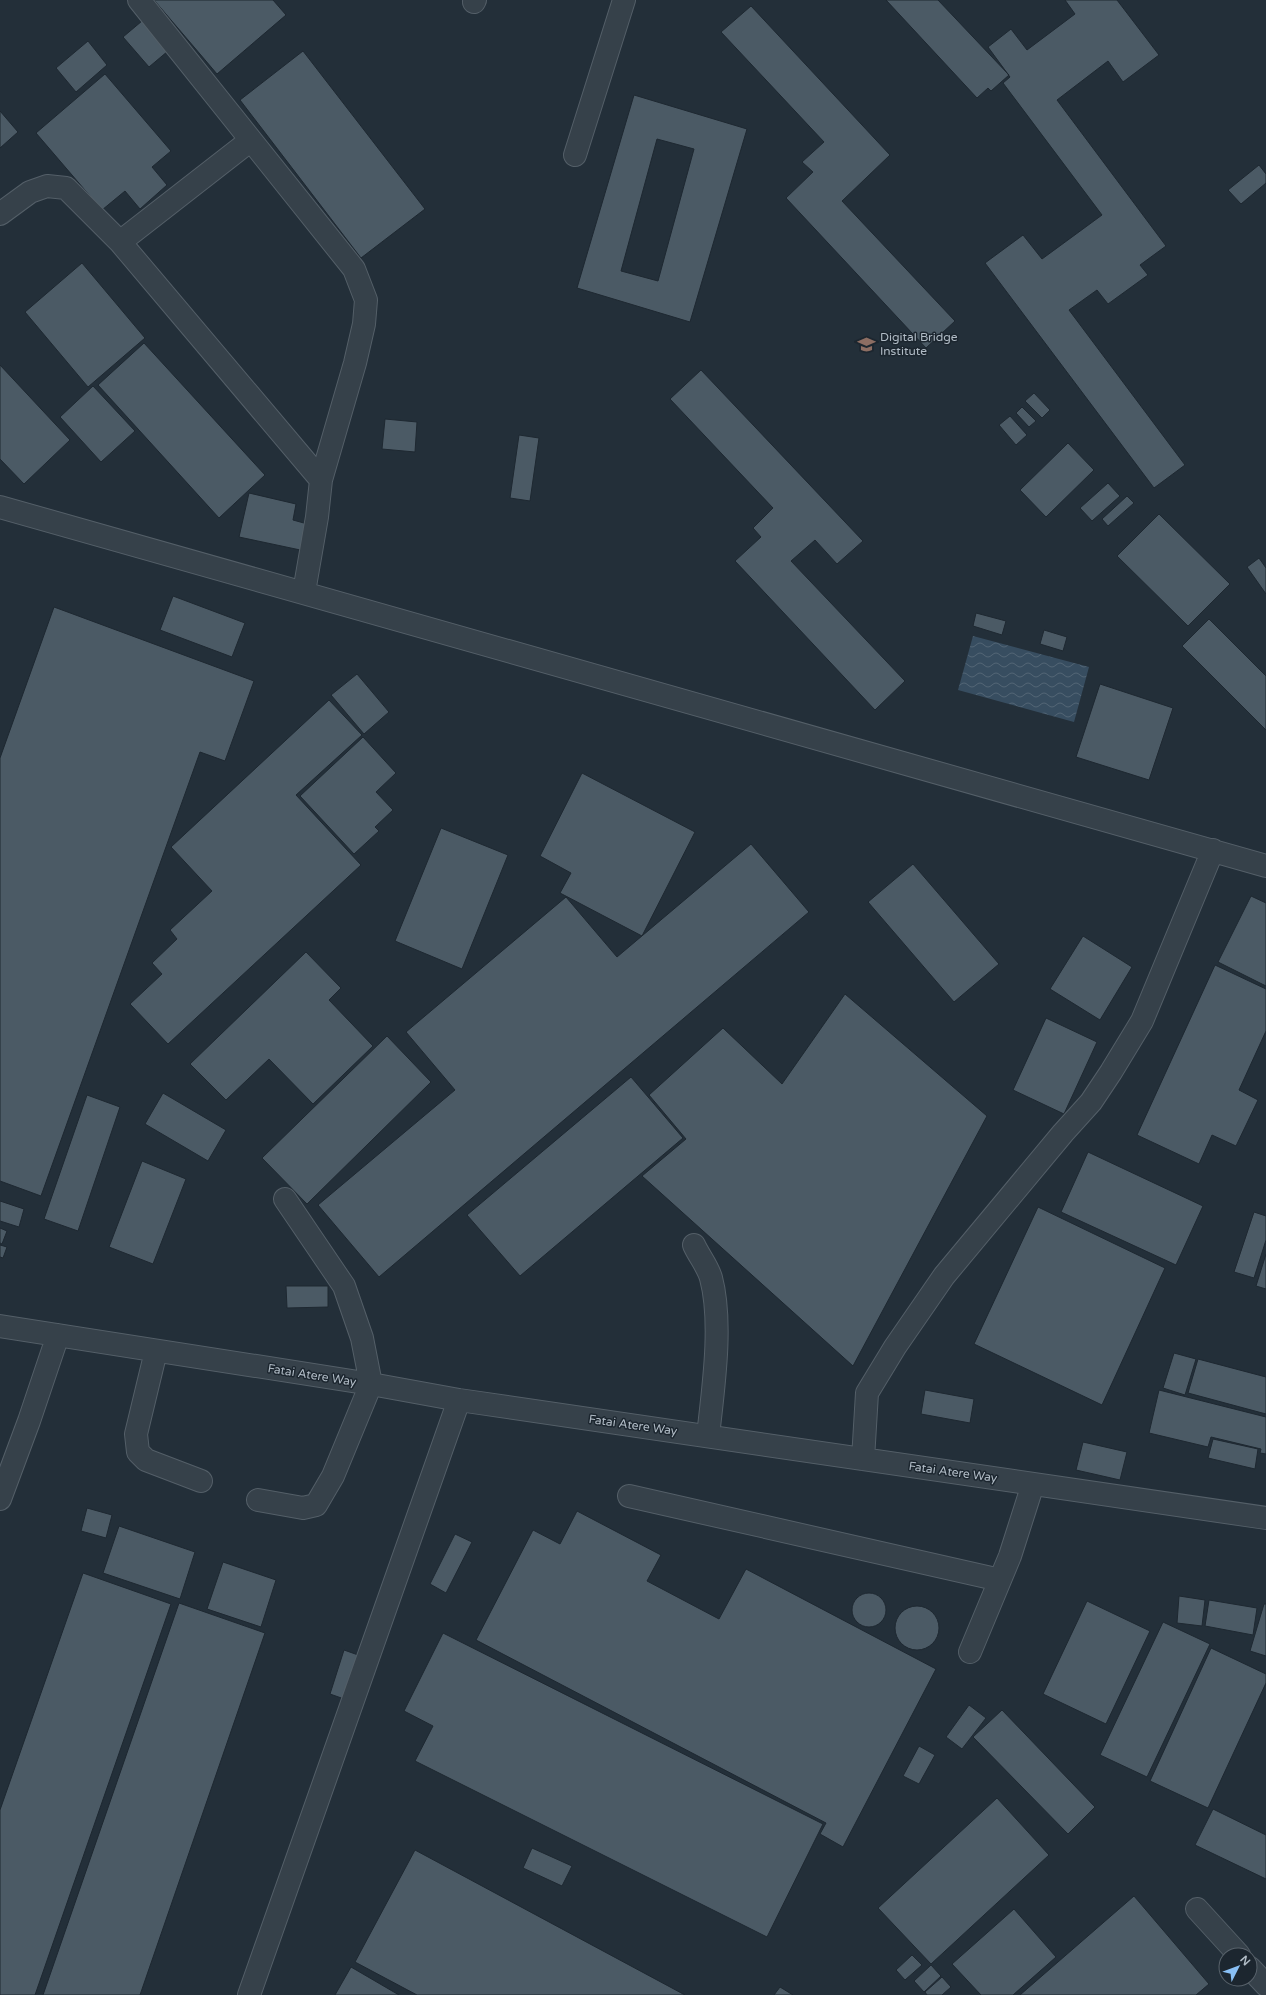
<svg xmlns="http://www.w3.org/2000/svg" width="1266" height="1995" viewBox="0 0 1266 1995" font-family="'Varela Round',sans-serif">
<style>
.water{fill:url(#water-waves)}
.building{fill:#4b5a65;stroke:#1e2831;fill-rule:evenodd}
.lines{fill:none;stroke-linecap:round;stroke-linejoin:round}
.minor-casing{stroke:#545f68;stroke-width:24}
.minor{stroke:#36414a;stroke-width:22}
.labels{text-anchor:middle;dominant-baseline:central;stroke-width:3;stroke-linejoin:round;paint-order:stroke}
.poi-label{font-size:12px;fill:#b1bcc6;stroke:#1c262f;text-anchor:start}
.street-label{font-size:12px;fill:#b1bcc6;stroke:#1c262f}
</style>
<defs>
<pattern id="water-waves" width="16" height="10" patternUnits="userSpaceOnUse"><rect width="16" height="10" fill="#374d60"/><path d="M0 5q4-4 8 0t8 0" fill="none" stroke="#526575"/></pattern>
</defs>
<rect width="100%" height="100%" fill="#232f39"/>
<path class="water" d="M 973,636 L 1089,667 L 1074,722 L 958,690 Z"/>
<path class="building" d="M 154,0 L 273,0 L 286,15 L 217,74 Z
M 886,0 L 938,0 L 1009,75 L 991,91 L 988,88 L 977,98 Z
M 1065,0 L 1117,0 L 1159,55 L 1123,82 L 1108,61 L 1057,100 L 1166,246 L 1140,265 L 1148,275 L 1108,304 L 1097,290 L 1069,310 L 1185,465 L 1154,488 L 985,263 L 1023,235 L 1042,259 L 1102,215 L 1003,83 L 1010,77 L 988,47 L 1011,29 L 1027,50 L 1075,14 Z
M 751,6 L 890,155 L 842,201 L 955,321 L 926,348 L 786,198 L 813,172 L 802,162 L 824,142 L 721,32 Z
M 142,21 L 168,51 L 149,67 L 123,37 Z
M 88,41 L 107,65 L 76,92 L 56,68 Z
M 303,51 L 425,209 L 361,258 L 240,100 Z
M 105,74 L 171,151 L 152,167 L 167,185 L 140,209 L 125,191 L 102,210 L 36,133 Z
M 634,95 L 747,129 L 690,322 L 577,288 ZM 657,139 L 694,149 L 658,281 L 621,271 Z
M 0,111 L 18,132 L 0,148 Z
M 1259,165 L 1266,174 L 1266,183 L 1241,204 L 1228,190 Z
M 82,263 L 145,338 L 88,387 L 25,312 Z
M 144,343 L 265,475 L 219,518 L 98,385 Z
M 0,365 L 70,440 L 24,484 L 0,459 Z
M 701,370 L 863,541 L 837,564 L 815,540 L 791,561 L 905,681 L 875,710 L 735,561 L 761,537 L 753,528 L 773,508 L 670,399 Z
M 93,386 L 135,431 L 101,462 L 60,417 Z
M 1034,393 L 1050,410 L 1042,418 L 1025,401 Z
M 1022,407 L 1036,421 L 1029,427 L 1016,413 Z
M 1010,416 L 1027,435 L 1016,445 L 999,425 Z
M 385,419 L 417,422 L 415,452 L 382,449 Z
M 519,435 L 539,438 L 530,501 L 510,498 Z
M 1068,443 L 1094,470 L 1046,517 L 1020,490 Z
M 1108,483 L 1120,496 L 1092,521 L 1080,508 Z
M 249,493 L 296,504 L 293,520 L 311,525 L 305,551 L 239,537 Z
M 1127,496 L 1134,503 L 1108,526 L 1102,519 Z
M 1159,514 L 1230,584 L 1188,626 L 1117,556 Z
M 1259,558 L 1266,568 L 1266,594 L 1247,567 Z
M 173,596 L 245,623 L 232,657 L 160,630 Z
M 54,607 L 254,681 L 225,761 L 200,752 L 41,1196 L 0,1181 L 0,758 Z
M 976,613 L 1006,621 L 1002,635 L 973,626 Z
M 1209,619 L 1266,676 L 1266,730 L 1182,646 Z
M 1044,630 L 1067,637 L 1063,651 L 1040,644 Z
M 357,674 L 389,712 L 364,734 L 331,695 Z
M 1100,684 L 1173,708 L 1149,780 L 1076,757 Z
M 329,700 L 362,735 L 296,795 L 361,865 L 168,1044 L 130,1004 L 162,974 L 152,963 L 177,939 L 170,930 L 212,891 L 171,847 Z
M 363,737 L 396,773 L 376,792 L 393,810 L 375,827 L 379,831 L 354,854 L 300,796 Z
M 582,773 L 695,832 L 642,936 L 560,893 L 571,873 L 540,856 Z
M 441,828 L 508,855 L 462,969 L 395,941 Z
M 751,844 L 809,912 L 379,1277 L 318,1205 L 455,1090 L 406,1032 L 566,897 L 617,957 Z
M 913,864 L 999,964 L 954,1002 L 868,902 Z
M 1251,896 L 1266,903 L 1266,986 L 1218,962 Z
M 1083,936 L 1132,967 L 1100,1020 L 1050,989 Z
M 306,952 L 341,988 L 329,1000 L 373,1046 L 313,1104 L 269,1059 L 226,1100 L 190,1064 Z
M 1215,965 L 1266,989 L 1266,1031 L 1239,1090 L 1258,1100 L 1236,1146 L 1212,1135 L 1199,1164 L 1137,1135 Z
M 845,994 L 987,1116 L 853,1366 L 642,1176 L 686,1139 L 649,1095 L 723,1028 L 782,1084 Z
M 1046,1018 L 1097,1042 L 1064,1114 L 1013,1090 Z
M 387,1036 L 431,1082 L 307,1204 L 262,1158 Z
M 631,1077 L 683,1138 L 520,1276 L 467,1215 Z
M 163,1093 L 226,1130 L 208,1161 L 145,1124 Z
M 87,1095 L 120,1107 L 78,1231 L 44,1219 Z
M 1088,1152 L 1203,1206 L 1176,1265 L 1061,1212 Z
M 142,1161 L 186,1179 L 153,1264 L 109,1247 Z
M 0,1201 L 24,1209 L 19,1227 L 0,1221 Z
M 1038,1207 L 1165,1268 L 1102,1405 L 974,1344 Z
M 1254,1212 L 1266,1216 L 1266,1240 L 1254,1278 L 1234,1272 Z
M 0,1228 L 7,1231 L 2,1244 L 0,1243 Z
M 0,1245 L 7,1247 L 3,1258 L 0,1257 Z
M 1266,1254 L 1266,1289 L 1256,1286 Z
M 286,1286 L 328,1286 L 328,1307 L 287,1308 Z
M 1174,1353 L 1196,1359 L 1185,1395 L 1163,1388 Z
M 1198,1359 L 1266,1377 L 1266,1414 L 1188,1393 Z
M 925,1390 L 974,1399 L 970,1423 L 921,1414 Z
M 1159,1390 L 1266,1417 L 1266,1454 L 1260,1453 L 1261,1449 L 1211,1437 L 1208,1447 L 1149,1433 Z
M 1213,1439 L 1258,1449 L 1255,1469 L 1208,1458 Z
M 1083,1442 L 1127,1452 L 1120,1480 L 1076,1470 Z
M 87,1508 L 112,1515 L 106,1538 L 81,1531 Z
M 577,1511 L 661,1555 L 647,1581 L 719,1619 L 746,1569 L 936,1669 L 843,1847 L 820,1834 L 826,1823 L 476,1640 L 533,1530 L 560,1544 Z
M 119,1526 L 195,1552 L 180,1599 L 103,1573 Z
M 455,1534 L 472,1542 L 446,1593 L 430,1584 Z
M 223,1562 L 276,1580 L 261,1627 L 207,1609 Z
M 83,1573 L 171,1604 L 35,1995 L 0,1995 L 0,1810 Z
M852 1610a17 17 0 1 1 34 0a17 17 0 1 1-34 0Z
M 1179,1596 L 1205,1600 L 1202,1626 L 1177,1623 Z
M 1209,1600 L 1257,1608 L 1253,1635 L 1205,1626 Z
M 1087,1601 L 1150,1631 L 1106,1724 L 1043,1694 Z
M 179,1603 L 265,1633 L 140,1995 L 43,1995 Z
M 1264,1604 L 1266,1604 L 1266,1656 L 1250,1651 Z
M895 1628a22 22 0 1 1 44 0a22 22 0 1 1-44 0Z
M 1163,1622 L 1210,1644 L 1147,1777 L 1100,1755 Z
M 443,1633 L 823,1824 L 767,1937 L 415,1761 L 433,1726 L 404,1711 Z
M 1211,1648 L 1266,1674 L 1266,1683 L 1208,1808 L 1150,1781 Z
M 344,1650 L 361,1656 L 347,1700 L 330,1694 Z
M 969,1705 L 986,1718 L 962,1749 L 946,1737 Z
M 1002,1710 L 1095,1807 L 1068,1834 L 973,1737 Z
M 919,1746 L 935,1755 L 919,1784 L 903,1776 Z
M 997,1798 L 1049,1855 L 931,1964 L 878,1908 Z
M 1213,1809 L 1266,1835 L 1266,1879 L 1195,1845 Z
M 532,1848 L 572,1866 L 562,1886 L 523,1868 Z
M 415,1850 L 685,1995 L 417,1995 L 355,1962 Z
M 1134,1896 L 1209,1984 L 1196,1995 L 1020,1995 Z
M 1014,1909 L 1056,1957 L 1013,1995 L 981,1995 L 952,1964 Z
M 912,1955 L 922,1965 L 905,1980 L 896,1970 Z
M 931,1965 L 941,1976 L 924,1992 L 914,1981 Z
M 351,1967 L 399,1995 L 335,1995 Z
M 942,1977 L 951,1987 L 942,1995 L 927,1995 L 925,1992 Z
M 780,1987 L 793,1995 L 774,1995 Z"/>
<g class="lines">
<defs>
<path id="minor" d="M 139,0 L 354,269 L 366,300 L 364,324 L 355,363 L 321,480 L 317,517 L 304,592
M 474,2 L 475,0
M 575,155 L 624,0
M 0,214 L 30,192 L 47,186 L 66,188 L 120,242 L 321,480
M 120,242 L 251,140
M 0,507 L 1266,866
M 694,1245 C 699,1256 708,1267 711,1278 C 723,1323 713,1390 708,1436
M 0,1326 L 371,1384 L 459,1400 L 1266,1518
M 156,1351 L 136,1434 L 138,1452 L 146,1460 L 201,1481
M 863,1459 L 867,1393 L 895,1347 L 944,1276 L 1063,1133 L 1091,1102 L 1111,1072 L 1142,1021 L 1213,850
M 629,1496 L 1000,1580
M 0,1499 L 29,1421 L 58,1335
M 258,1500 L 303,1508 L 316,1505 L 333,1476 L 371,1384 L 362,1338 L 344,1286 L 285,1199
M 970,1652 L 1010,1556 L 1033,1484
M 1197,1909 L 1239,1955
M 1250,1968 L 1266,1985
M 249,1995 L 459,1400"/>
</defs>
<use href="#minor" class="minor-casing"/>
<use href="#minor" class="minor"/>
</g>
<defs>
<symbol id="university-bare" viewBox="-9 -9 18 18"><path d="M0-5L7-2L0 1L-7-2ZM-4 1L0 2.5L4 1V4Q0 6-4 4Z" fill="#8d6e63" stroke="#1c262f" stroke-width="2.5" paint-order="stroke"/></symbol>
</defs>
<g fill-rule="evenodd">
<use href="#university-bare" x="854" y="332" width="25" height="25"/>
</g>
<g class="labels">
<g class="poi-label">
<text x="880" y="337">Digital Bridge<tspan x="880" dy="14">Institute</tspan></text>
</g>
<g class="street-label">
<text transform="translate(312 1375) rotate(9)">Fatai Atere Way</text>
<text transform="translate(633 1425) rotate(8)">Fatai Atere Way</text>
<text transform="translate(953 1472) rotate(8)">Fatai Atere Way</text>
</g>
</g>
<g transform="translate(1238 1967) rotate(48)"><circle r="19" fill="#1c262f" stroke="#58626b"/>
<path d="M0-3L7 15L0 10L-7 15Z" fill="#89bff4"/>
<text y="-6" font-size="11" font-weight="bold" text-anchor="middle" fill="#b1bcc6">N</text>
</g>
</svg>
